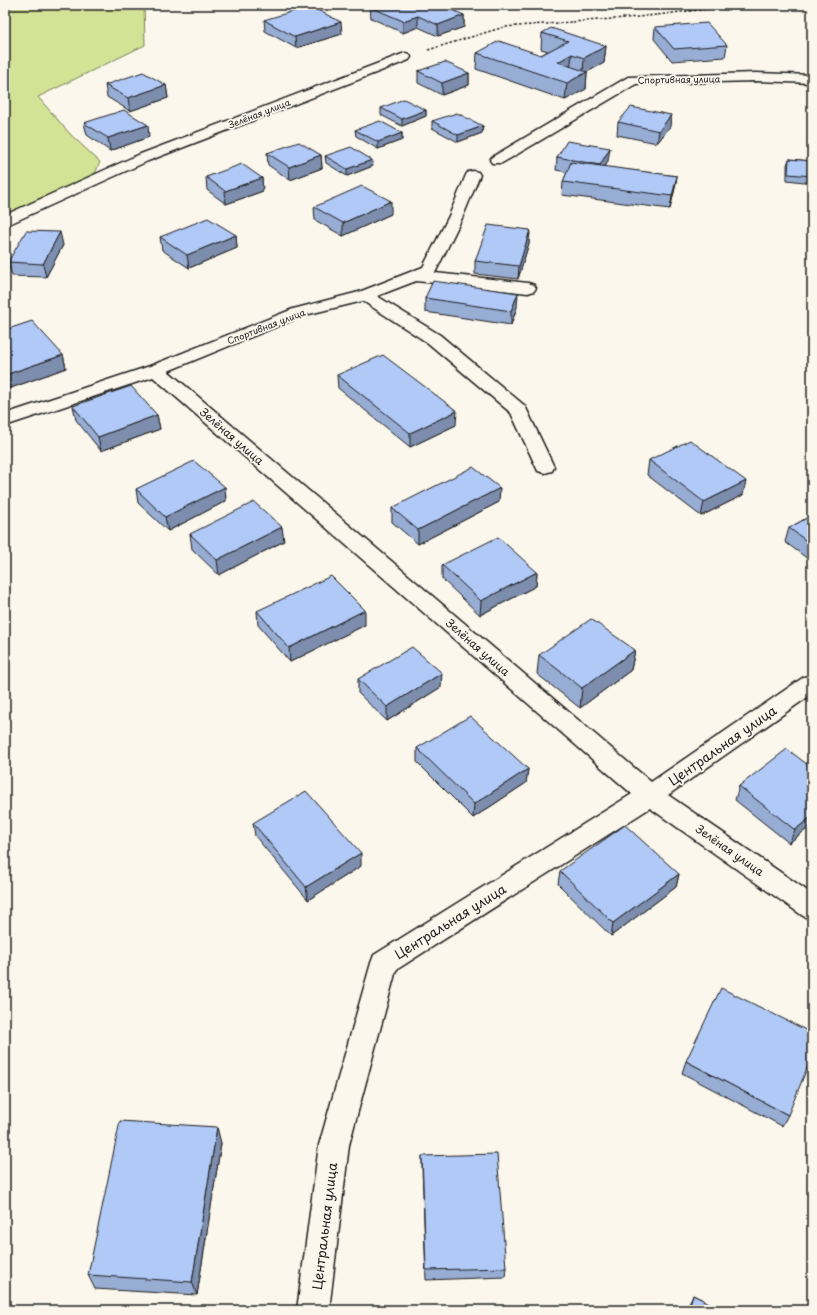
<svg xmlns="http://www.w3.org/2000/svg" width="817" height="1315" viewBox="0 0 817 1315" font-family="'Playpen Sans',sans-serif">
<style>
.green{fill:#d3e295;stroke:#787f58}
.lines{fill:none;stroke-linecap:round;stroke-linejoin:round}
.minor-casing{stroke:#1c1c1c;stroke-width:3}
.path{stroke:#1c1c1c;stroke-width:1.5;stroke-dasharray:2.5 2;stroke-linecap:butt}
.minor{fill:#fbf7ec;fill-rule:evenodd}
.wall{fill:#98add4;stroke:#1c1c1c}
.shaded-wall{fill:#7c8dad;stroke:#1c1c1c}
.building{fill:#b1c9f7;stroke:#1c1c1c}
.labels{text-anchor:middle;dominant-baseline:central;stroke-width:3.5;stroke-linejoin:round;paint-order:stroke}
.far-street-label{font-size:9px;fill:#1c1c1c;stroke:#fbf7ec}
.street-label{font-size:11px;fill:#1c1c1c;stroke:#fbf7ec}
.near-street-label{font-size:13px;fill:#1c1c1c;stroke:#fbf7ec}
</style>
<rect width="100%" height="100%" fill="#fbf7ec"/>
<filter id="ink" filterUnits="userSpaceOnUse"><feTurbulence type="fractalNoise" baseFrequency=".025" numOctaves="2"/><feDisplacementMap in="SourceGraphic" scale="8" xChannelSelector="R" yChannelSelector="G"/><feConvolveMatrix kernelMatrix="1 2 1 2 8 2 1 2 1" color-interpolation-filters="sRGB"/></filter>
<g filter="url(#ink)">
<path class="green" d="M 5,5 L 144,5 L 145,45 L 38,97 L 70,134 L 100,162 L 89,187 L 5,217 Z"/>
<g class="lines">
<defs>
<path id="minor" d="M 405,53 L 409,54 L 411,57 L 409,60 L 148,161 L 5,226 L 5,215 L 138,155 Z
M 756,73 L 812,75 L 812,83 L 756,81 L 636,84 L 502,163 L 492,163 L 490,160 L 492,157 L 628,77 Z
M 473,171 L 478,172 L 480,175 L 463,216 L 435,273 L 528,283 L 534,285 L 536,288 L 534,291 L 528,293 L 416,281 L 377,296 L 440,335 L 525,406 L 554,467 L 552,471 L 545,473 L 538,471 L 511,413 L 428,343 L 363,301 L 305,315 L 168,371 L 651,782 L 804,677 L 812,675 L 812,694 L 668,795 L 812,894 L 812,919 L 803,916 L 650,808 L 396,970 L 349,1145 L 329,1310 L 297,1310 L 319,1145 L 371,963 L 374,955 L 632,794 L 153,377 L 5,426 L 5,414 L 150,366 L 293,309 L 359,292 L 423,267 L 449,216 L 466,175 L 468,172 Z"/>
</defs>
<use href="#minor" class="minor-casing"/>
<path class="path" d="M 428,50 L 504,27 L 639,17 L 740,5"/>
<use href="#minor" class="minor"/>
</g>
<path class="wall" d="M 370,7 L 464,15 L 464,27 L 438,36 L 418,27 L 403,33 L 371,18 Z
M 264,20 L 342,34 L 296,48 L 265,31 Z
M 655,27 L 727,45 L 725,57 L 672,61 L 654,39 Z
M 542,33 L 606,46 L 604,63 L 587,72 L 586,89 L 565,100 L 476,69 L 477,53 L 541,55 L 548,51 L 541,49 Z
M 418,71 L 469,73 L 469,85 L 442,95 L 418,83 Z
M 105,85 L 166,85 L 168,98 L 130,111 L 107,97 Z
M 381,108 L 426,110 L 426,116 L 402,126 L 381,115 Z
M 432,121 L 483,126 L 482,133 L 458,142 L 432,128 Z
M 618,122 L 670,127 L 657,143 L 617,135 Z
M 84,123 L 149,137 L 110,151 L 87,135 Z
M 355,130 L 402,133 L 402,140 L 378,149 L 356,136 Z
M 267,153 L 321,155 L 322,168 L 290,180 L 268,165 Z
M 325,156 L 373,166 L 347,176 L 326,163 Z
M 557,157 L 608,161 L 605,167 L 677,176 L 675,188 L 670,209 L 562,195 L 563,182 L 567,172 L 556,170 Z
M 789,159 L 812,161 L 812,183 L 787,180 L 787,165 Z
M 206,177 L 262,178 L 263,191 L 226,204 L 207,190 Z
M 314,207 L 391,214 L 343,236 L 315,220 Z
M 530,230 L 529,243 L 518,279 L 475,274 L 475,261 Z
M 236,235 L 237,248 L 189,268 L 162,250 L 160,237 Z
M 63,245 L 46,277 L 12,276 L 8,262 Z
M 425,298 L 517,307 L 511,325 L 425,312 Z
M 5,330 L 63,355 L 66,368 L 8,389 L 5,386 Z
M 337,375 L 456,425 L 410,447 L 338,388 Z
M 73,406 L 157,415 L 160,429 L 101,451 L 76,420 Z
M 649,460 L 743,495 L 701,516 L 647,475 Z
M 225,487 L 226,501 L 168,531 L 138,503 L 136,489 Z
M 499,502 L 418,544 L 392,522 L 392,508 Z
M 812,515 L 812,562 L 785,542 L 789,528 Z
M 190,534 L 284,541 L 219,575 L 192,549 Z
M 442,565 L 537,572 L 536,586 L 480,615 L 442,579 Z
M 257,611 L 365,625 L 290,662 L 258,625 Z
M 635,650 L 631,670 L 580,708 L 537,674 L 539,655 Z
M 358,679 L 441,687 L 387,721 L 358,693 Z
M 417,748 L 528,769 L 526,783 L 473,818 L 417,762 Z
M 812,768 L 812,825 L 789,843 L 735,800 L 739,786 Z
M 253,823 L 361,866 L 308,900 L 255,836 Z
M 560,871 L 679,874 L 676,887 L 611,936 L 558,884 Z
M 686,1061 L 788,1115 L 782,1126 L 682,1073 Z
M 221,1143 L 197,1295 L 95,1289 L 88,1275 Z
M 422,1156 L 506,1268 L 505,1277 L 426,1280 L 422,1167 Z
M 693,1295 L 723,1310 L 686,1310 L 688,1305 Z"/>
<path class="shaded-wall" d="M 464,15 L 464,27 L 438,36 L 438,25 Z
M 418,16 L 418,27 L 403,33 L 403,21 Z
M 341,22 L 342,34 L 296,48 L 295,37 Z
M 606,46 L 604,63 L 587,72 L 586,89 L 565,100 L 567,83 L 583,74 L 584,58 Z
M 572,54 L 570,71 L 558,62 Z
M 469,73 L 469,85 L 442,95 L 442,83 Z
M 166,85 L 168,98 L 130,111 L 128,98 Z
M 426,110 L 426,116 L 402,126 L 402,119 Z
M 671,115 L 670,127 L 657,143 L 659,131 Z
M 148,125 L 149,137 L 110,151 L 108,138 Z
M 483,126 L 482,133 L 458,142 L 458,135 Z
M 402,133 L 402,140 L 378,149 L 378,142 Z
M 610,148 L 608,161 L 599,177 L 600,165 Z
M 321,155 L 322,168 L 290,180 L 289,167 Z
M 372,160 L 373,166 L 347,176 L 347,169 Z
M 677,176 L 675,188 L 670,209 L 672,196 Z
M 262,178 L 263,191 L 226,204 L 225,191 Z
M 391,201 L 391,214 L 343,236 L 343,223 Z
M 530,230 L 529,243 L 518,279 L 519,266 Z
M 60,232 L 63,245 L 46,277 L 43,264 Z
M 236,235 L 237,248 L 189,268 L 187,255 Z
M 518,293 L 517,307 L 511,325 L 511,311 Z
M 63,355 L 66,368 L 8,389 L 5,378 L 5,375 Z
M 457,411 L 456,425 L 410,447 L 410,433 Z
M 157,415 L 160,429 L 101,451 L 98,437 Z
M 746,481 L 743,495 L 701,516 L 704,502 Z
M 225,487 L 226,501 L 168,531 L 165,517 Z
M 500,488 L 499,502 L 418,544 L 418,530 Z
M 282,527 L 284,541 L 219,575 L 217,560 Z
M 537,572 L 536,586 L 480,615 L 481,601 Z
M 365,610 L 365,625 L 290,662 L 289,648 Z
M 635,650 L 631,670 L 580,708 L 582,688 Z
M 442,673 L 441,687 L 387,721 L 387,707 Z
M 528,769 L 526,783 L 473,818 L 474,804 Z
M 812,816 L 812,825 L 789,843 L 795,830 Z
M 361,853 L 361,866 L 308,900 L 306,887 Z
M 679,874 L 676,887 L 611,936 L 613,923 Z
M 217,1127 L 221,1143 L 197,1295 L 192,1282 Z"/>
<path class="building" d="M 376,5 L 441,5 L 464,15 L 438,25 L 418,16 L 403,21 L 370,7 Z
M 310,6 L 341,22 L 295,37 L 264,20 Z
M 707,23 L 727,45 L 674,49 L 655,27 Z
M 551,28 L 606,46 L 584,58 L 572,54 L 558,62 L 587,72 L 567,83 L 477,53 L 499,41 L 541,55 L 568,41 L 542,33 Z
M 445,62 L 469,73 L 442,83 L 418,71 Z
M 143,72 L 166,85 L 128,98 L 105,85 Z
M 404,99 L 426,110 L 402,119 L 381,108 Z
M 631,107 L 671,115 L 659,131 L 618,122 Z
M 124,110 L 148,125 L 108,138 L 84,123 Z
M 457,113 L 483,126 L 458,135 L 432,121 Z
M 380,121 L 402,133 L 378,142 L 355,130 Z
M 567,141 L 610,148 L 600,165 L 557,157 Z
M 299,142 L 321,155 L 289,167 L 267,153 Z
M 351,147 L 372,160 L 347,169 L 325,156 Z
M 789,159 L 812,161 L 812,176 L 788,174 Z
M 571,162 L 677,176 L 672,196 L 563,182 Z
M 242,164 L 262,178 L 225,191 L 206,177 Z
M 362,186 L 391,201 L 343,223 L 314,207 Z
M 208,218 L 236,235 L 187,255 L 160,237 Z
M 488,225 L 530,230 L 519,266 L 475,261 Z
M 26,231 L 60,232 L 43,264 L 8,262 Z
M 433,281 L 518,293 L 511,311 L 425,298 Z
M 32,321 L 63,355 L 5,375 L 5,330 Z
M 383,355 L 457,411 L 410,433 L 337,375 Z
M 131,386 L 157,415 L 98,437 L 73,406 Z
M 690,440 L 746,481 L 704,502 L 649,460 Z
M 194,461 L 225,487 L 165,517 L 136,489 Z
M 473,467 L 500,488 L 418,530 L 392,508 Z
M 254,502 L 282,527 L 217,560 L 190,534 Z
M 812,515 L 812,545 L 789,528 Z
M 498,537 L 537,572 L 481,601 L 442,565 Z
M 331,576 L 365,610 L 289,648 L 257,611 Z
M 591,619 L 635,650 L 582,688 L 539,655 Z
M 412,647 L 442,673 L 387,707 L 358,679 Z
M 470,716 L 528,769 L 474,804 L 417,748 Z
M 787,749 L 812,768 L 812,816 L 795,830 L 739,786 Z
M 306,791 L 361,853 L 306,887 L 253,823 Z
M 625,825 L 679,874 L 613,923 L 560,871 Z
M 721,988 L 812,1033 L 812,1056 L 788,1115 L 686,1061 Z
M 120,1121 L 217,1127 L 192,1282 L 88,1275 Z
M 497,1154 L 506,1268 L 426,1270 L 422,1156 Z
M 693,1295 L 723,1310 L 688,1310 Z"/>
</g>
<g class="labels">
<g class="far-street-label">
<text transform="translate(679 79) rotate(-1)">Спортивная улица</text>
<text transform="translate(259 113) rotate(-21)">Зелёная улица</text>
<text transform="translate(266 326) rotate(-21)">Спортивная улица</text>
</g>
<g class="street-label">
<text transform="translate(232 436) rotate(41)">Зелёная улица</text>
<text transform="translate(478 647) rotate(41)">Зелёная улица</text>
<text transform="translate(730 850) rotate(35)">Зелёная улица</text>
</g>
<g class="near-street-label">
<text transform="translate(722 745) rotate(-35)">Центральная улица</text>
<text transform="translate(450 921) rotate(-32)">Центральная улица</text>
<text transform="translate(324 1226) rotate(-83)">Центральная улица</text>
</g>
</g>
<rect width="817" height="1315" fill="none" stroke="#fbf7ec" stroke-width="20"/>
<rect x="10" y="10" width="797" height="1295" fill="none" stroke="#1c1c1c" stroke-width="1.5" filter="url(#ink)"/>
</svg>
